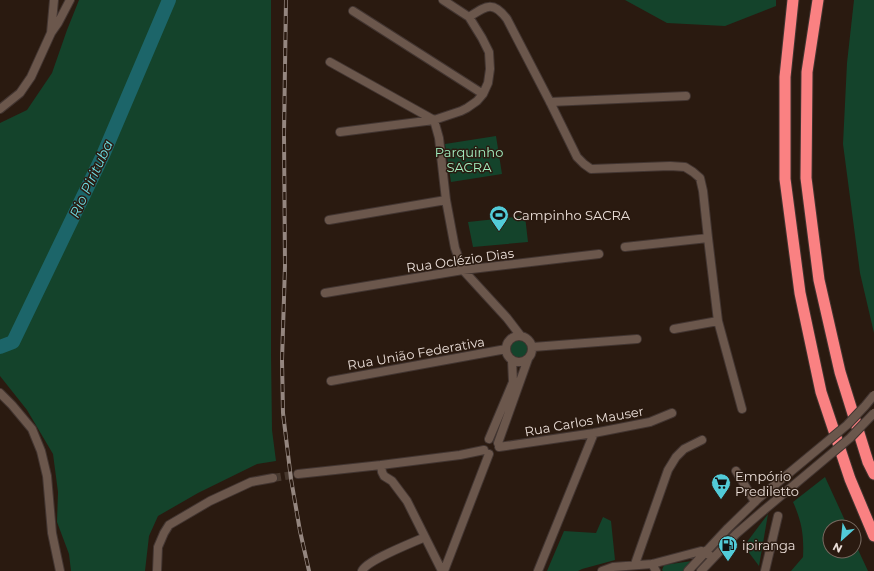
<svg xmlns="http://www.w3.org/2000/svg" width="874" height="571" viewBox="0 0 874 571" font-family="Montserrat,sans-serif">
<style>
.green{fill:#14432b}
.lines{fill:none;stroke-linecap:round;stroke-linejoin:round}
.river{stroke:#1c6569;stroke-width:14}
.minor-tunnel{stroke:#47382e;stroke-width:8;stroke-dasharray:8 4;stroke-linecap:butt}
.minor-casing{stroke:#423531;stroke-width:10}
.highway-casing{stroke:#423531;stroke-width:13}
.minor{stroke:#6b574c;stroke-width:8}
.highway{stroke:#fa8182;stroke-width:11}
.rail-casing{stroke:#94867f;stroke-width:4}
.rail{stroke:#2a1a10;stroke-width:2.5;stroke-dasharray:8;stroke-linecap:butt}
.minor-bridge-casing{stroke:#423531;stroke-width:10;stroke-linecap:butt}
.minor-bridge{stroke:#6b574c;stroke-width:8}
.labels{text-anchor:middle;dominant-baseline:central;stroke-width:3;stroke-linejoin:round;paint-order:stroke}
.park-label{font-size:13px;fill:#a3f0c1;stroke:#2a1a10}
.poi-label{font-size:13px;fill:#ebdfd9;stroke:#2a1a10;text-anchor:start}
.street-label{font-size:13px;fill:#ebdfd9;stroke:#2a1a10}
.water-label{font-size:14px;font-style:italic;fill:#6edae0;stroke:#2a1a10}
</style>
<rect width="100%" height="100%" fill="#2a1a10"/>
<path class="green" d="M 79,0 L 271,0 L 271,354 L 272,430 L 276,461 L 257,464 L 198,493 L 158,516 L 149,536 L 145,571 L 71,571 L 69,554 L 57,522 L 58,492 L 53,454 L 27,410 L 0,376 L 0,123 L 27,110 L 52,73 L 67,30 Z
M 625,0 L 776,0 L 776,6 L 725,26 L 667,23 Z
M 854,0 L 874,0 L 874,333 L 860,273 L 843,144 L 847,63 Z
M 496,136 L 502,174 L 451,182 L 445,144 Z
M 525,216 L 528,242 L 473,247 L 468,222 Z
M509 349a10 10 0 1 1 20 0a10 10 0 1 1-20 0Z
M 825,477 L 848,527 L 830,527 L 830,551 L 854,551 L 854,541 L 868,571 L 791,571 L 803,557 C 804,536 802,522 793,502 Z
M 768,514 L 759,566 L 744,546 Z
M 603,517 L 611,521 L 615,560 L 582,569 L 578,571 L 547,571 L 564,531 L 596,533 Z
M 692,561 L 683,571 L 663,571 L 662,570 L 664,565 Z"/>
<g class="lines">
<path class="river" d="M 0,347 L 13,342 L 103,155 L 169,0"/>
<path class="minor-tunnel" d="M 273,478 L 298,474"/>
<defs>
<path id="minor" d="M 353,11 L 483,94
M 469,17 C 486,6 493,0 507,19 L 550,102 L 577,157 L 584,164 L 591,169 L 670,166 L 685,167 L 693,172 L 700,178 L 703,191 L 708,238 L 718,321 L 742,409
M 51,33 L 54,0
M 330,62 L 434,120 L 439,138 L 446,200 L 455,248 L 463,270 L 507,318 L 520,335
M 550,102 L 686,96
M 0,109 L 20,93 L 31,77 L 51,33 L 58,23 L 70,0
M 340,132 L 434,120 L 461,111 L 467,108 L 477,101 L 483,94 L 488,83 L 490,69 L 489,52 L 482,38 L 469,17 L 443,0
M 329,220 L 446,200
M 625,247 L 708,238
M 325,293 L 463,270 L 599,254
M 674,329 L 718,321
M506 349a13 13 0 1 1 26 0a13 13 0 1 1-26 0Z
M 533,347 L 637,339
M 331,381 L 506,349
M 0,393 L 12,405 L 32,429 L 41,451 L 47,476 L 52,533 L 60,571
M 489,439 L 513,382 L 512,360
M 498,443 L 528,359
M 499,447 L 594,433 L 650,422 L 672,413
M 381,465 L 460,455 L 484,450
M 736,471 L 755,502
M 298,474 L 381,465 L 382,472 L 384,476 L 392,481 L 407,501 L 442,571
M 635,564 L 668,470 L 676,457 L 684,449 L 702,440
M 652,564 L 656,571
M 157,571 L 158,547 L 164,533 L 169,525 L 210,501 L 251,482 L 273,478
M 362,571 C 367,560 412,543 425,537
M 444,571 L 489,454
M 538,571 L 594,433
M 602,571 L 613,567 L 652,564 L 701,551 L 705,552 L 713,558
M 688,571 L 728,528 L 759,498
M 701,571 L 736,534 L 764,510
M 765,571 L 778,516"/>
<path id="highway" d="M 793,0 L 785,77 L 785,179 L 800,293 L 821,392 L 850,479 L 874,536
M 818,0 L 807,72 L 806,178 L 819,280 L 840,372 L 868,462 L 874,474"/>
</defs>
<use href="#minor" class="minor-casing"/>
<use href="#highway" class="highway-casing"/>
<use href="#minor" class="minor"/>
<use href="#highway" class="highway"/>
<defs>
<path id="rail" d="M 286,0 L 284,134 L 285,266 L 282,360 L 283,413 L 291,479 L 300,531 L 309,571"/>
</defs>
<use href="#rail" class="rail-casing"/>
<use href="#rail" class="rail"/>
<defs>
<path id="minor-bridge" d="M 759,498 L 847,425 L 865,406 L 874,395
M 764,510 L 850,438 L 874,413"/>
</defs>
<use href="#minor-bridge" class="minor-bridge-casing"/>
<use href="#minor-bridge" class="minor-bridge"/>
</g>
<defs>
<symbol id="stadium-pin" viewBox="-11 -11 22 30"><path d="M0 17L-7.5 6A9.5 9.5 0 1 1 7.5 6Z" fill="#52cbd8" stroke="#2a1a10"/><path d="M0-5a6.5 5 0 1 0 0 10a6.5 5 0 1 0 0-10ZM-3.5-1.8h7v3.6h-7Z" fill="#111"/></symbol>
<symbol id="supermarket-pin" viewBox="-11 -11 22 30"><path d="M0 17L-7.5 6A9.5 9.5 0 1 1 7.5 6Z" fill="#52cbd8" stroke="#2a1a10"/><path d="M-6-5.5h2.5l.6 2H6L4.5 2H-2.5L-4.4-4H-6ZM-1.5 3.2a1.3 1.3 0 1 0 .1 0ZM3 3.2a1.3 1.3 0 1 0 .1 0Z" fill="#111"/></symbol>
<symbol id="fuel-pin" viewBox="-11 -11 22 30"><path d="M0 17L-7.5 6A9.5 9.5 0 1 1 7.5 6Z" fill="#52cbd8" stroke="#2a1a10"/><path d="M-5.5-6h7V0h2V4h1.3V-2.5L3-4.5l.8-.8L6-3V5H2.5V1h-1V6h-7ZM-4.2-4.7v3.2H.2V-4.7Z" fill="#111"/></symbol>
</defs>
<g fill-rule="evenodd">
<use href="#stadium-pin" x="488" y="204" width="22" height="30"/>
<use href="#supermarket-pin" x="710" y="472" width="22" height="30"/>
<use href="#fuel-pin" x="717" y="534" width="22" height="30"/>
</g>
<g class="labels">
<g class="park-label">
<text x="469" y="152">Parquinho<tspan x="469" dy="15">SACRA</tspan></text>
</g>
<g class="poi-label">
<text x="513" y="215">Campinho SACRA</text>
<text x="735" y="476">Empório<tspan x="735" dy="15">Prediletto</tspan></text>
<text x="742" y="545">ipiranga</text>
</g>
<g class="street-label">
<text transform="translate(460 260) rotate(-8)">Rua Oclézio Dias</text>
<text transform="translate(416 353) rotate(-10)">Rua União Federativa</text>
<text transform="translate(584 421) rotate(-10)">Rua Carlos Mauser</text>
</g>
<g class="water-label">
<text transform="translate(91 179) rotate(-65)">Rio Pirituba</text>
</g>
</g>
<g transform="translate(842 539) rotate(207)"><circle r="19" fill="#2a1a10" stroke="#776960"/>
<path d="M0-3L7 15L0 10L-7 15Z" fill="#52cbd8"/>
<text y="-6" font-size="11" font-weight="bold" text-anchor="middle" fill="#ebdfd9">N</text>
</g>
</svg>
